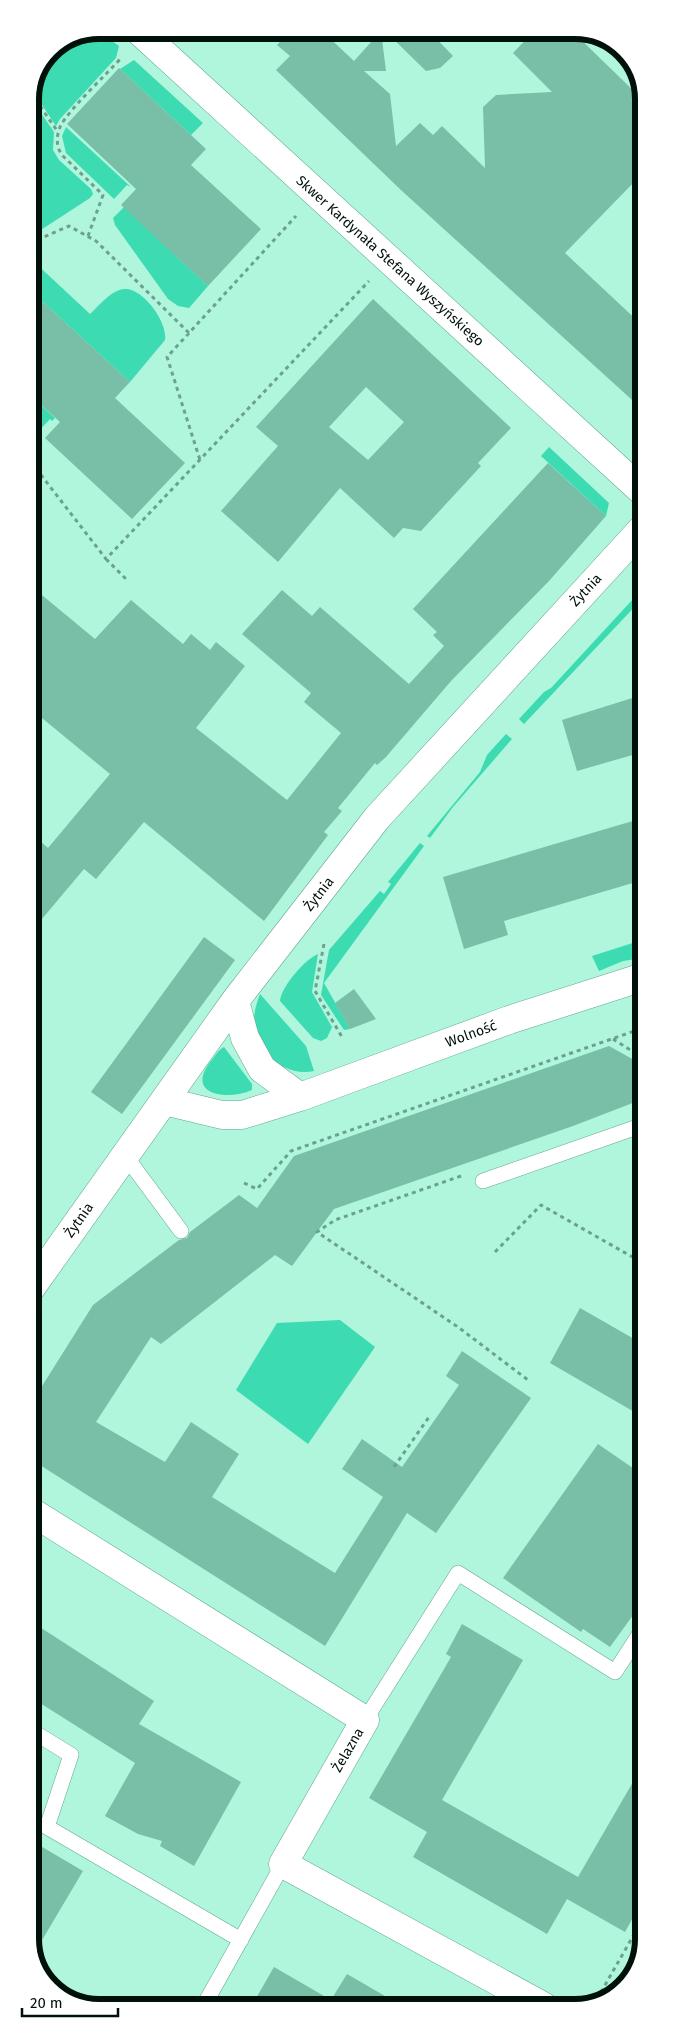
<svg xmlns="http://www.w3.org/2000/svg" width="674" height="2038" viewBox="0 0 674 2038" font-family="'Fira Sans',sans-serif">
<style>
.green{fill:#3cdbb1}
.building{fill:#79bea7;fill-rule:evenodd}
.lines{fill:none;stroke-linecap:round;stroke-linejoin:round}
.service-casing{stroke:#62a790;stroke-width:16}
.minor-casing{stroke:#62a790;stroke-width:29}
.path{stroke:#6da08e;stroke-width:3;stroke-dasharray:4 4;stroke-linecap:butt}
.service{stroke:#fff;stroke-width:15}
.minor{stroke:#fff;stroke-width:28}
.labels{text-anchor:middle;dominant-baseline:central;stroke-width:4;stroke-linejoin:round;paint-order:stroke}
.street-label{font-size:14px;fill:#00110a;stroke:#fff}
.rim{fill:none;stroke:#00110a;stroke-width:6}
</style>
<rect width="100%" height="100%" fill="#aff6dd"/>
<path class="green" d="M 98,30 L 119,46 L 116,58 L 60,119 L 56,126 L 32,90 C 51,47 56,48 98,30 Z
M 601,39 L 620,47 L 637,73 Z
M 134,60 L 203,123 L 191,135 L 120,69 Z
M 30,97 L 54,132 L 53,150 L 59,160 L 91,189 L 93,194 L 90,198 L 30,237 Z
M 66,127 L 131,187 L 127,185 L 114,199 L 66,153 L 62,136 Z
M 124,207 L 208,286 L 189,308 L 178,306 L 168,299 L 115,225 L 113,218 Z
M 30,258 L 90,314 C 100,305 110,291 124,289 C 143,287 168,323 165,340 L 130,382 L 43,302 L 30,315 Z
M 30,395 L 55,418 L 52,421 L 50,419 L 31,439 Z
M 549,447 L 609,503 L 606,516 L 541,456 Z
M 642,571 L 642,599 L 524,724 L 519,719 L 544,692 L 551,688 L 634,598 L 633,581 Z
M 506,734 L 512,739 L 453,807 L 430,838 L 427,836 L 480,772 L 487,755 Z
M 420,843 L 424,846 L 324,983 L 350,1029 L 344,1030 L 321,995 L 329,950 L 380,891 L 384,894 L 391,884 L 388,882 Z
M 639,941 L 643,958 L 623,961 L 599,971 L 592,956 Z
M 318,954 L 312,992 L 332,1027 L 327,1038 L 321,1041 L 313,1038 L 280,1001 C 281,987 305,959 318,954 Z
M 260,994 L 306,1046 L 314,1071 C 284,1078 255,1050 254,1020 C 254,1011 257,1002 260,994 Z
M 224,1047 L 252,1084 L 252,1090 C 227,1101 184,1095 211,1061 C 215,1056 218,1050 224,1047 Z
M 340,1320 L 375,1347 L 308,1444 L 236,1390 L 277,1323 Z"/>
<path class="building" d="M 291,30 L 321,30 L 354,61 L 381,31 L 386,71 L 364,71 L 390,94 L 396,146 L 420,123 L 433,135 L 442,126 L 485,168 L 483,107 L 496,95 L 552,92 L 513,53 L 535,30 L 571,30 L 642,99 L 642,174 L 565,253 L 642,325 L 642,409 L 402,191 L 276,70 L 290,56 L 277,45 Z
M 384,30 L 428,30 L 453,56 L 440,68 L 426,71 Z
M 119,68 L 206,149 L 191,165 L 261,229 L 208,286 L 121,205 L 136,189 L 67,124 Z
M 373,299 L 511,428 L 478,463 L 481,466 L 421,531 L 403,528 L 394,538 L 340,488 L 278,562 L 221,511 L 278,446 L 256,427 ZM 366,387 L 404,422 L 368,460 L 329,427 Z
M 43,302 L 130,382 L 115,398 L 185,463 L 132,519 L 45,438 L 60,422 L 30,395 L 30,315 Z
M 548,463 L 606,516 L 549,581 L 451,681 L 386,757 L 377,765 L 375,763 L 338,808 L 342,811 L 324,832 L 328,835 L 264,921 L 144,822 L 96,879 L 84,869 L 31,932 L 31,833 L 48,848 L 110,774 L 31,709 L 31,586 L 95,639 L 131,600 L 183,644 L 191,634 L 210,650 L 216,642 L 245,666 L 196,728 L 287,800 L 341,733 L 304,702 L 311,693 L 242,634 L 282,590 L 312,616 L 320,607 L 409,684 L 444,646 L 433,635 L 437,632 L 413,609 Z
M 642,695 L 643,752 L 577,771 L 562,720 Z
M 643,818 L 643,880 L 504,921 L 508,935 L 464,949 L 443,877 Z
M 204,937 L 235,960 L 122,1114 L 91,1092 Z
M 354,989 L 376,1019 L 350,1029 L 335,1003 Z
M 609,1046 L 643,1065 L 643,1099 L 573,1126 L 334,1209 L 292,1266 L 275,1255 L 161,1344 L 151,1337 L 96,1422 L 165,1462 L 191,1422 L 239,1454 L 212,1497 L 335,1573 L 383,1497 L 342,1469 L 362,1439 L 402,1467 L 459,1385 L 446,1376 L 462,1351 L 531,1398 L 436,1533 L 407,1513 L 325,1646 L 32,1460 L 32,1402 L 93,1305 L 179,1240 L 187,1238 L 190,1232 L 239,1195 L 257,1208 L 294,1156 Z
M 580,1308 L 643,1344 L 643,1417 L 550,1363 Z
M 598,1444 L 643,1475 L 644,1600 L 610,1647 L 583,1629 L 581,1632 L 503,1578 Z
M 32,1622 L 154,1701 L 139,1724 L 241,1782 L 194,1866 L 160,1846 L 162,1841 L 138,1834 L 105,1816 L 135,1763 L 32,1698 Z
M 462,1624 L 523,1660 L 442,1800 L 578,1877 L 644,1763 L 644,1887 L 637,1899 L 641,1903 L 625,1932 L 567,1899 L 547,1934 L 413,1857 L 427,1832 L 369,1798 L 451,1657 L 446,1654 Z
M 32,1841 L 83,1871 L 32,1957 Z
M 274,1967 L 331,2000 L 347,1974 L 404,2007 L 251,2007 Z"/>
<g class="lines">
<defs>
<path id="service" d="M 124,1154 L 181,1231
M 483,1181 L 643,1125
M 365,1720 L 458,1573 L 615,1672 L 644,1627
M 32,1731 L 71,1755 L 47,1827 L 241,1940
M 203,2007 L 283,1864"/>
<path id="minor" d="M 138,30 L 642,491
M 235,1001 L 245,1038 L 262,1069 L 300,1097
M 164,1101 L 222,1115 L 242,1115 L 300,1097 L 509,1020 L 643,977
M 31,1288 L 235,1001 L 377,818 L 642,529
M 32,1512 L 365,1720 L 283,1864 L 543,2006"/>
</defs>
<use href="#service" class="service-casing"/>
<use href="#minor" class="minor-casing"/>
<path class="path" d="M 31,93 L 58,132
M 88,236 L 103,195 L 63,156 C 56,148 56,137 60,127 C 68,110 108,73 122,57
M 30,243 L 69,226 L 96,241 L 189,333 L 296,216
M 189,333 L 167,357 L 200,460
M 31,462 L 106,559 L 369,281
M 106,559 L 126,579
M 324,944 L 315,991 L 342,1037
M 613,1039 L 643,1058
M 461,1176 L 335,1220 L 317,1232 L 458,1327 L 528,1380
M 244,1183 L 257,1189 L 291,1151 L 643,1028
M 495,1252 L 541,1205 L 643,1263
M 394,1467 L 429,1417
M 593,2006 L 644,1917"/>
<use href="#service" class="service"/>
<use href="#minor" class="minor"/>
</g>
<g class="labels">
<g class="street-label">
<text transform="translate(390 261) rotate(42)">Skwer Kardynała Stefana Wyszyńskiego</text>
<text transform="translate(586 590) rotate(-47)">Żytnia</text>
<text transform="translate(319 894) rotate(-52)">Żytnia</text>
<text transform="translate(471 1034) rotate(-20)">Wolność</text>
<text transform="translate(79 1220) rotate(-55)">Żytnia</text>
<text transform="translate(348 1750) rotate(-60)">Żelazna</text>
</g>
</g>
<path d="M0 0H674V2038H0ZM99 39H575A60 60 0 0 1 635 99V1939A60 60 0 0 1 575 1999H99A60 60 0 0 1 39 1939V99A60 60 0 0 1 99 39Z" fill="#fff" fill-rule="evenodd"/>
<path class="rim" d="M99 39H575A60 60 0 0 1 635 99V1939A60 60 0 0 1 575 1999H99A60 60 0 0 1 39 1939V99A60 60 0 0 1 99 39Z"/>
<path d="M22 2008v8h96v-8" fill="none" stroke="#00110a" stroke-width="2.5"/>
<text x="30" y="2008" font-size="15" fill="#00110a" stroke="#ffffff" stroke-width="4" paint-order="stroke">20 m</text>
</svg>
